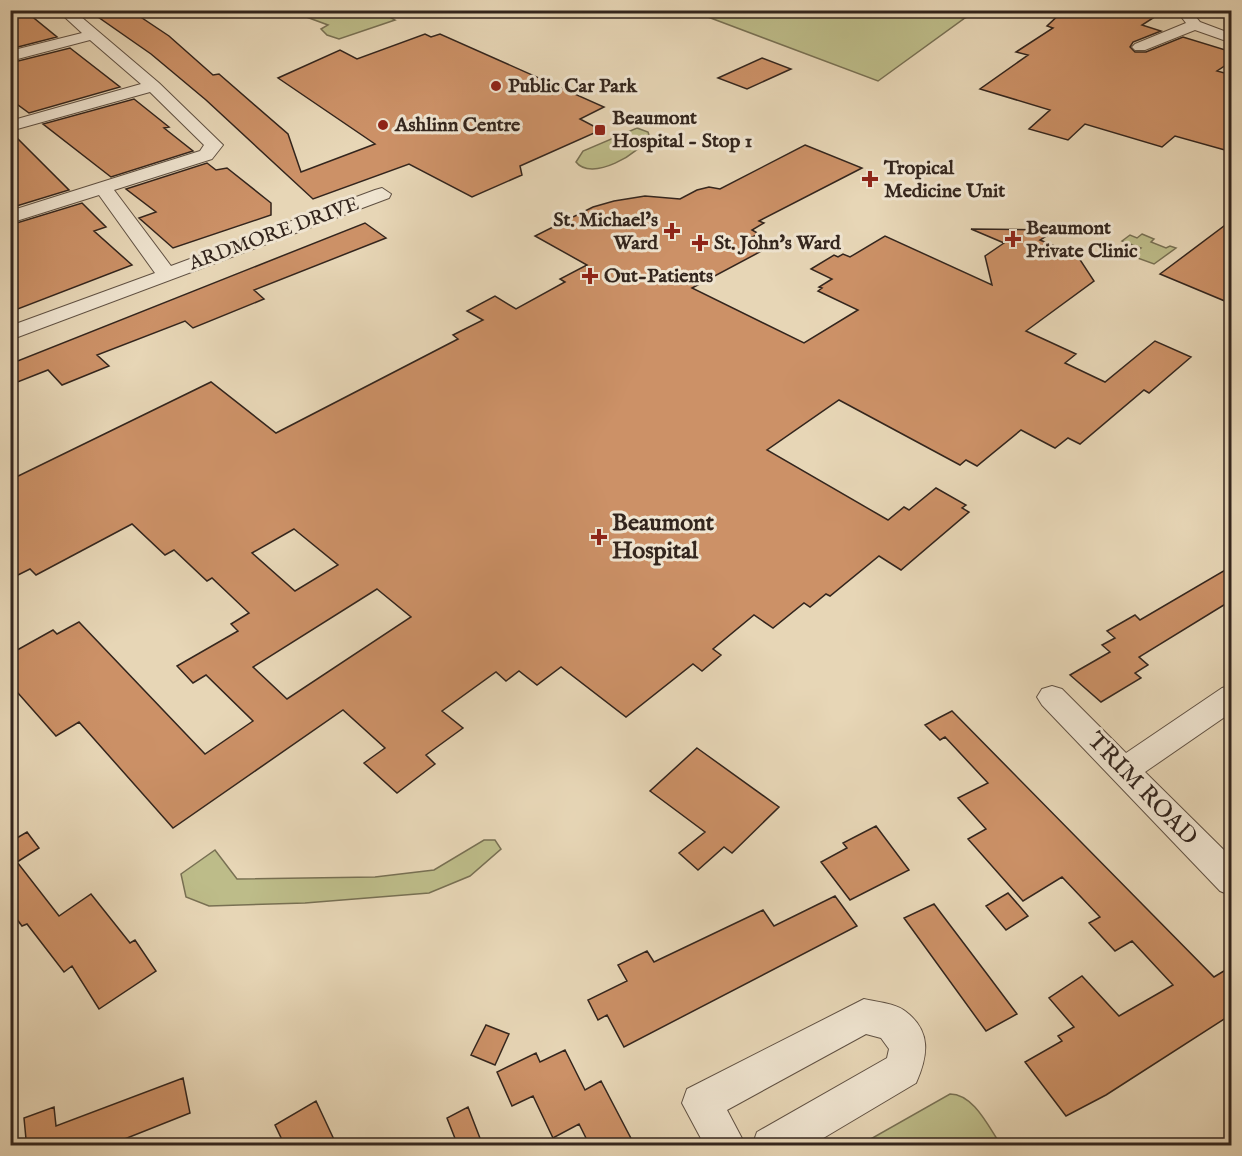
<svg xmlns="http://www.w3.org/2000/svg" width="1242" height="1156" viewBox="0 0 1242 1156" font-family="'IM FELL English',serif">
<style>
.green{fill:#bdbc89;stroke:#787053;stroke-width:1.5}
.building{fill:#cc9167;stroke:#33251d;stroke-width:1.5;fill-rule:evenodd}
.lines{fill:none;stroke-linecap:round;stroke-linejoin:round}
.street-casing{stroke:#605143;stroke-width:2}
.street{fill:#efe4d0;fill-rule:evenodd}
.poi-dot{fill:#8f2418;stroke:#efe4d0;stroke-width:2}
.labels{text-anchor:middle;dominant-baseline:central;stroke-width:6;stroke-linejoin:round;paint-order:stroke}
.far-poi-label{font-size:20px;font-weight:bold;fill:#33251d;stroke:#efe4d0;text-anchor:start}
.far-street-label{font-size:20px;fill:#33251d;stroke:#efe4d0}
.poi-label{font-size:24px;font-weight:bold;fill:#33251d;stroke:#efe4d0;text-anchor:start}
.street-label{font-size:24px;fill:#33251d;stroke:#efe4d0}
</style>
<rect width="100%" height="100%" fill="#e7d6b6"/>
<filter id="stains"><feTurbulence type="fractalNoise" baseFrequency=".00333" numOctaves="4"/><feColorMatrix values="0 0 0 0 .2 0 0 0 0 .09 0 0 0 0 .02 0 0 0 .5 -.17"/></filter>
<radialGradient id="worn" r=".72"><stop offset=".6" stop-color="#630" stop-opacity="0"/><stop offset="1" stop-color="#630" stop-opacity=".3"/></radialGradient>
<path class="green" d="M 290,11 L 379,11 L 395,20 L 339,39 L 327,35 L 321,29 L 328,25 Z
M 692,11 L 981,10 L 981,11 L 965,18 L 878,81 Z
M 637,128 L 648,132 L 649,135 C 641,154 591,182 576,162 L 583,151 Z
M 1142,234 L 1154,239 L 1151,242 L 1166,248 L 1170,246 L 1176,248 L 1154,264 L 1132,256 L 1141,248 L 1122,241 L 1130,235 L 1137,238 Z
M 484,840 L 495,840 L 501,849 L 470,876 L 429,893 L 305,903 L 209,906 L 186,897 L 181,874 L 215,850 L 237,879 L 375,877 L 434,870 Z
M 950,1094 C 974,1094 989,1128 1001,1145 L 860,1145 Z"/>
<path class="building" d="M 10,10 L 24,10 L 57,37 L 10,49 Z
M 88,10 L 130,10 L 169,36 L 213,75 L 219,74 L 288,134 L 301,172 L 375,144 L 278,78 L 340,50 L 357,59 L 425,34 L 431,37 L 440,34 L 604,107 L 580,119 L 601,130 L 520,166 L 522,175 L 472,197 L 409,164 L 313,199 L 206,100 L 151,54 Z
M 1064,10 L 1124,10 L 1153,18 L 1142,25 L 1161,31 L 1133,42 L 1130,47 L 1135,52 L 1146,52 L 1183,37 L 1232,52 L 1232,61 L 1217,71 L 1232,75 L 1232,152 L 1175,136 L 1162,147 L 1085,124 L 1068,140 L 1029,129 L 1050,110 L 980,89 L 1028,55 L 1016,52 L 1053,28 L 1047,26 Z
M 70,48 L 120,87 L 29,113 L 10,99 L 10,63 Z
M 762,58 L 791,69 L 747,89 L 718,78 Z
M 134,99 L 169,127 L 164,128 L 193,151 L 111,177 L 43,124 Z
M 10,133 L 12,133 L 69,190 L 10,208 Z
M 805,145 L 862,168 L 759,221 L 764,223 L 752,230 L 759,234 L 752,237 L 771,246 L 692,288 L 804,343 L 858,310 L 818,291 L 822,288 L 819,287 L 832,279 L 811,269 L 834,255 L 838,257 L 843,254 L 850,257 L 885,236 L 992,285 L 985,256 L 1004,243 L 971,229 L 1056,230 L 1040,240 L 1077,255 L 1094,281 L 1026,331 L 1076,354 L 1065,363 L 1105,382 L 1155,341 L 1191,357 L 1149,393 L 1144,390 L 1080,444 L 1068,438 L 1055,448 L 1021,430 L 977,466 L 966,460 L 960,465 L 839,400 L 767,450 L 888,520 L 904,507 L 909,510 L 936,488 L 966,505 L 962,508 L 969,512 L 901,570 L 879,556 L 830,596 L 826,594 L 810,607 L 804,603 L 773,628 L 754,615 L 713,649 L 721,655 L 702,671 L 693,664 L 626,717 L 561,667 L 537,685 L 519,671 L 506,681 L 496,672 L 442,711 L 463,728 L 426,755 L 435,764 L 397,793 L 364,763 L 385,748 L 343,710 L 173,828 L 79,722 L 56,736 L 10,684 L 10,654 L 53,630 L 57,634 L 79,622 L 205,754 L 253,721 L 206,675 L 193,683 L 177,666 L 238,631 L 231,624 L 249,613 L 212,578 L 207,581 L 174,550 L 165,555 L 132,524 L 36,575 L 30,569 L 10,579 L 10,480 L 211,382 L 276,433 L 458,339 L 453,335 L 483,320 L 467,311 L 495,296 L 516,309 L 565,282 L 560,279 L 587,265 L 535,236 L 593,207 L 614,201 L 645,196 L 680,199 L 697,190 L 709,187 L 720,189 ZM 294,529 L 338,565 L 295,591 L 252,553 ZM 377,589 L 411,617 L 287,699 L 253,667 Z
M 207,163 L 216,170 L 227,168 L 271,203 L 271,215 L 173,248 L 139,218 L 156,212 L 126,189 Z
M 82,203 L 106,227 L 94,231 L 132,265 L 10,312 L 10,274 L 15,272 L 10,267 L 10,225 Z
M 1232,220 L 1232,304 L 1160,274 Z
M 365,223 L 386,238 L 254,290 L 264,299 L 193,328 L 185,321 L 97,355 L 109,366 L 62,385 L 48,370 L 10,385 L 10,364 Z
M 1232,566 L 1232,600 L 1139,657 L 1148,665 L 1135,673 L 1141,678 L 1101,702 L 1070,675 L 1110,652 L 1102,645 L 1115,638 L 1107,631 L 1135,615 L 1140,620 Z
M 952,711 L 1214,977 L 1232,966 L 1232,1014 L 1106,1095 L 1066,1116 L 1025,1062 L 1062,1041 L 1058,1036 L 1074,1027 L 1049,998 L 1082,976 L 1119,1016 L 1173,985 L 1132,941 L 1115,951 L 1089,923 L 1100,917 L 1062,877 L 1023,901 L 968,839 L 986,829 L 958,798 L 988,783 L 945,737 L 940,740 L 925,725 Z
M 697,748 L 779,807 L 732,853 L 724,847 L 698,870 L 679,853 L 705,832 L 650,791 Z
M 876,826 L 909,870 L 850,900 L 821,862 L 847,848 L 843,843 Z
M 27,832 L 39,848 L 17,862 L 59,916 L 91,894 L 130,943 L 135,940 L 156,971 L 99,1009 L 72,966 L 64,972 L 27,924 L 22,926 L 10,910 L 10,842 Z
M 1008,893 L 1028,916 L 1006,930 L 986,906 Z
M 835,896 L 857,926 L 624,1047 L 607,1015 L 598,1020 L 588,1000 L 627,981 L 618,965 L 647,951 L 654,962 L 763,910 L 774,926 Z
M 934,904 L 987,974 L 1017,1014 L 986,1031 L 904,918 Z
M 486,1025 L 509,1034 L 495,1065 L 471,1055 Z
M 565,1050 L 585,1090 L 601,1081 L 635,1146 L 590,1146 L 579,1124 L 553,1138 L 533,1096 L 512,1106 L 497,1072 L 536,1053 L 540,1062 Z
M 183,1078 L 190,1113 L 107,1146 L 12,1146 L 26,1139 L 24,1118 L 54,1107 L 56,1126 Z
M 316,1101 L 337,1146 L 285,1146 L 275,1125 Z
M 468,1107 L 483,1146 L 458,1146 L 447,1118 Z"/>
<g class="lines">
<defs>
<path id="street" d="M 57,10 L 73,10 L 159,83 L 223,145 L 212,159 L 114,190 L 171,266 L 375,190 L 382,188 L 391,194 L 389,198 L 10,340 L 10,326 L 155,273 L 99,195 L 10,223 L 10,211 L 200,151 L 204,145 L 150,92 L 10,131 L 10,121 L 141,84 L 90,40 L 10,61 L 10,51 L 82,33 Z
M 1176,10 L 1190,10 L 1200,22 L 1232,34 L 1232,43 L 1195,30 L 1145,50 L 1135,50 L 1132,47 L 1135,44 L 1186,23 Z
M 1232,685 L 1232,712 L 1145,772 L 1232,858 L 1232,896 L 1220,891 L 1042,705 L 1037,697 L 1042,689 L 1052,686 L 1062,689 L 1126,753 L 1222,688 Z
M 864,999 C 876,1002 895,1003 905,1011 C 932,1031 928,1056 916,1083 L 810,1146 L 752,1146 L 757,1132 L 887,1058 L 889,1049 L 881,1038 L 866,1034 L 727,1110 L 746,1146 L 705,1146 L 682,1103 L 687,1089 Z"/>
</defs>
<use href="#street" class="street-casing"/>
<use href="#street" class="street"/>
</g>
<g class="poi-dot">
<circle cx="496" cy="86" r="6"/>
<circle cx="383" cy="125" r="6"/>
<rect x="594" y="124" width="12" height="12" rx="3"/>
<path d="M867 170h6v6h6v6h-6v6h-6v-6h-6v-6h6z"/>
<path d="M669 222h6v6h6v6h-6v6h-6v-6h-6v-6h6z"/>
<path d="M1010 230h6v6h6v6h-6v6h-6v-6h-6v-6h6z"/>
<path d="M697 234h6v6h6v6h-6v6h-6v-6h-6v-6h6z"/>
<path d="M587 267h6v6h6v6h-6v6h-6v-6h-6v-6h6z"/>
<path d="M596 528h6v6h6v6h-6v6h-6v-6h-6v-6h6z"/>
</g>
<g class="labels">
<g class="far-poi-label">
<text x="508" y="86">Public Car Park</text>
<text x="612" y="118">Beaumont<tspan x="612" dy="23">Hospital - Stop 1</tspan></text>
<text x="395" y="125">Ashlinn Centre</text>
<text x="884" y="168">Tropical<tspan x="884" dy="23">Medicine Unit</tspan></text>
<text x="658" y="220" text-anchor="end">St. Michael's<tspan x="658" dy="23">Ward</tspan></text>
<text x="1026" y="228">Beaumont<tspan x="1026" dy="23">Private Clinic</tspan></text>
<text x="714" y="243">St. John's Ward</text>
<text x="604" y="276">Out-Patients</text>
</g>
<g class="far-street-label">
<text transform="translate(274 234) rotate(-20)">ARDMORE DRIVE</text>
</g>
<g class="poi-label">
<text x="612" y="523">Beaumont<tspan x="612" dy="28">Hospital</tspan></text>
</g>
<g class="street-label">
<text transform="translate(1142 789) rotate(46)">TRIM ROAD</text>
</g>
</g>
<rect width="1242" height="1156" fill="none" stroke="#e7d6b6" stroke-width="36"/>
<rect x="12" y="12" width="1218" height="1132" fill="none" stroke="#33251d" stroke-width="3"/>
<rect x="18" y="18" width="1206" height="1120" fill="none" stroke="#33251d" stroke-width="1.5"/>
<rect width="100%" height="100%" filter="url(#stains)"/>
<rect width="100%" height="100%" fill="url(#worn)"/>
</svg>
